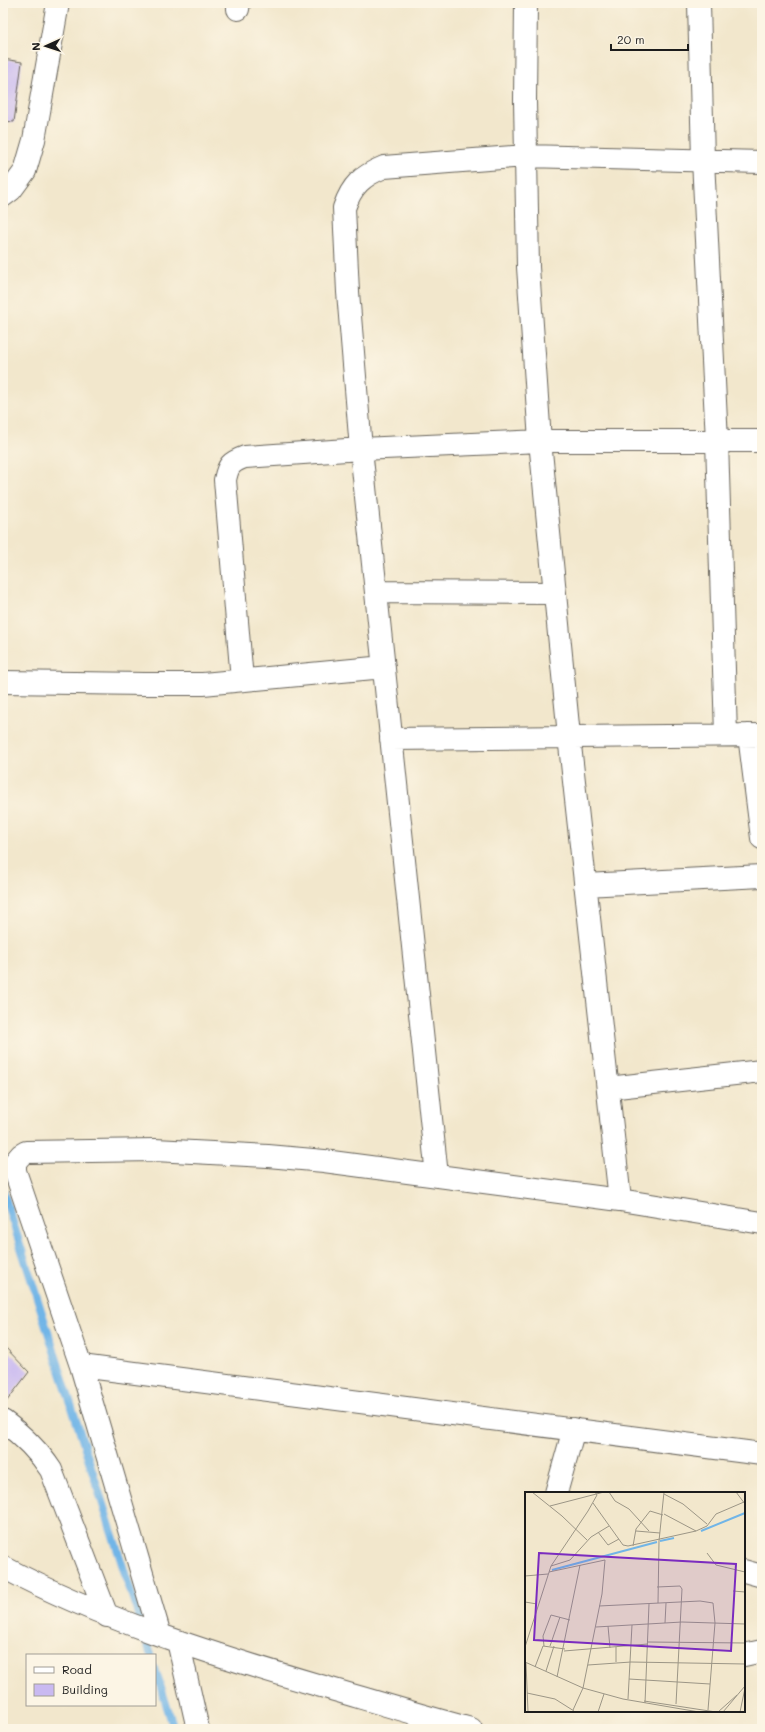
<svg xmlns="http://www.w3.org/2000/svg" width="765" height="1732" viewBox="0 0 765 1732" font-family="Mali,sans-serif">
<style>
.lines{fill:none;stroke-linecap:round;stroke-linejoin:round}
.stream{stroke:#71b5e7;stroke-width:8}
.building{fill:#c9b9f1}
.minor-casing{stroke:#67635a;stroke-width:24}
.minor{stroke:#fff;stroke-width:22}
.inset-river{fill:none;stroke:#71b5e7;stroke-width:2}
.inset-road{fill:none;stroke:#9c9686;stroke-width:1}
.view{fill:#7b2cbf;fill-opacity:0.15;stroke:#7b2cbf;stroke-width:2}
.inset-edge{fill:none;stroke:#1c1c1c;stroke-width:2}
</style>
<rect width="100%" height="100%" fill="#fcf5e5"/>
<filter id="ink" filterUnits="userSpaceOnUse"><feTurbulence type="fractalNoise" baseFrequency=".025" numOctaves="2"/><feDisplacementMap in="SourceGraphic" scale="8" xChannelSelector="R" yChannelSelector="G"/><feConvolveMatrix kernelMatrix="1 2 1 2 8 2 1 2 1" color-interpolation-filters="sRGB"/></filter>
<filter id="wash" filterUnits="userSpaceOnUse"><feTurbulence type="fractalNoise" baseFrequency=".012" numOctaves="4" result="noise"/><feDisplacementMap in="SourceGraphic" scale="16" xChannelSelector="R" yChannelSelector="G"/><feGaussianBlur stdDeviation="0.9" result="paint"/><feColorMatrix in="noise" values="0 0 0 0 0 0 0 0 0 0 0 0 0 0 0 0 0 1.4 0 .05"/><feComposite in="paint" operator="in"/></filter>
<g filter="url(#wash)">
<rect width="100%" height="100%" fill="#f2e7cc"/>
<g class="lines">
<path class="stream" d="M 3,1191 L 151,1655
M 155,1669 L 174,1729"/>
</g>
<g id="blocks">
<path class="building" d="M 732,3 L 762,3 L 762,5 L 732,4 Z
M 3,59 L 22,62 L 14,122 L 3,121 Z
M 3,1345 L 29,1372 L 3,1406 Z"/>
</g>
</g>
<g filter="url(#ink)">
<use href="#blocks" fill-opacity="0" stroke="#67635a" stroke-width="1"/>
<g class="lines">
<defs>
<path id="minor" d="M 526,3 L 525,100 L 528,267 L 540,441 L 569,736 L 620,1200
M 699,3 L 703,160 L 717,441 L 726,735
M 238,9 L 239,3
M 3,196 L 11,190 L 25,171 L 34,140 L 58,3
M 376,592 L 555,593
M 242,680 L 225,480 C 228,465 231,462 245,457 L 361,449 L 540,441 L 762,441
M 3,682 L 145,684 L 203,684 L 384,667
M 749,735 L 762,838
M 391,739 L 762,735
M 585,885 L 762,876
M 608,1088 L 762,1071
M 437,1176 L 361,449 L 348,292 L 344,208 C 352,185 362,176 384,167 L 526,156 L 762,162
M 81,1366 L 762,1454
M 3,1421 C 22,1435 38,1450 51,1470 L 107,1616
M 556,1493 L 574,1429
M 3,1567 C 101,1619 208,1653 314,1684 C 366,1699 418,1715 471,1729
M 744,1571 L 762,1576
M 160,1635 L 81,1366 L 15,1171 L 15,1162 L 21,1155 L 26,1152 L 155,1150 L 268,1156 L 324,1161 L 620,1200 L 762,1223
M 178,1641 L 198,1729
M 744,1655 L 762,1651"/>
</defs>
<use href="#minor" class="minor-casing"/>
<use href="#minor" class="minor"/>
</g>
</g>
<g transform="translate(525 1492)">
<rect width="220" height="220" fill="#f2e7cc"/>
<path class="inset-river" d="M 176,39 L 220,21M 135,49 L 149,46M 27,78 L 132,50"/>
<path class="inset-road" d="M 7,0 L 37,24 L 62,48M 84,0 L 90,9 L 104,17 L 124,39M 211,0 L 220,12M 139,2 L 158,12 L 182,32M 68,11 L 98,53 L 103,54 L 171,39 L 182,34 L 191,22 L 219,10M 25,14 L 79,0M 139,22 L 171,39M 111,39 L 135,41M 73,40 L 83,53 L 94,47M 108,54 L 111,37 L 125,19 L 138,23M 182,61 L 191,73 L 220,80M 26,74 L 45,68 L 66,45 L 84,34M 24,80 L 80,68 L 77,102 L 58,196 L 48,218M 0,84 L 23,82M 132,95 L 155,94 L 157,97 L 151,212M 208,99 L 220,100M 0,110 L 12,112M 133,111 L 134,49 L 139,0M 74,114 L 175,109 L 188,111 L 190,131 L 183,218M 140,131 L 141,111M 83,134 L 85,156M 71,135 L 157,130 L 220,132M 123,150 L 220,151M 19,154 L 18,144 L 26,123 L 45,128M 25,154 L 35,125M 0,155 L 26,74 L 63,19 L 72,3 L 70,0M 91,155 L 91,170M 39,159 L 123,152M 0,170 L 58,196 L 98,207 L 174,220M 1,171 L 3,220M 63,173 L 106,170 L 220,172M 10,175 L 18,154 L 40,157M 21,179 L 29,154M 32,185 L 55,73M 104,187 L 185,192M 2,201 L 30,207 L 49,219M 103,207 L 107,133M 119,209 L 191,220M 120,211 L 124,112M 73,220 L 79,202M 193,220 L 212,203M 198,220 L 220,194M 215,220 L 220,196"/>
<path class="view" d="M 14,61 L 211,72 L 206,159 L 9,148 Z"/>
<rect width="220" height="220" class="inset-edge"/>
</g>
<rect width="765" height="1732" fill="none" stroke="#fcf5e5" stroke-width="16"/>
<rect x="26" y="1654" width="130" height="52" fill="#fcf5e5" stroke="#a29e95"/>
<rect x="34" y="1667" width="20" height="6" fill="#ffffff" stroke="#a29e95"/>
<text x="62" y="1674" font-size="12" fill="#1c1c1c">Road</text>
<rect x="34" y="1684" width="20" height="12" fill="#c9b9f1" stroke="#a29e95"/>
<text x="62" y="1694" font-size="12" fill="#1c1c1c">Building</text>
<g transform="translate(46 46) rotate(267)" stroke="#fcf5e5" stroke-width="3" paint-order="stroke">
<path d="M0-3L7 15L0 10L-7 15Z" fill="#1c1c1c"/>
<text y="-6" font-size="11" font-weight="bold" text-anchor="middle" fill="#1c1c1c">N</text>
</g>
<path d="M611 44v6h77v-6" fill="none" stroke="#1c1c1c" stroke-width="2"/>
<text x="617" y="44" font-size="12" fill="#1c1c1c" stroke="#fcf5e5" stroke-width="3" paint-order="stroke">20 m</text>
</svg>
